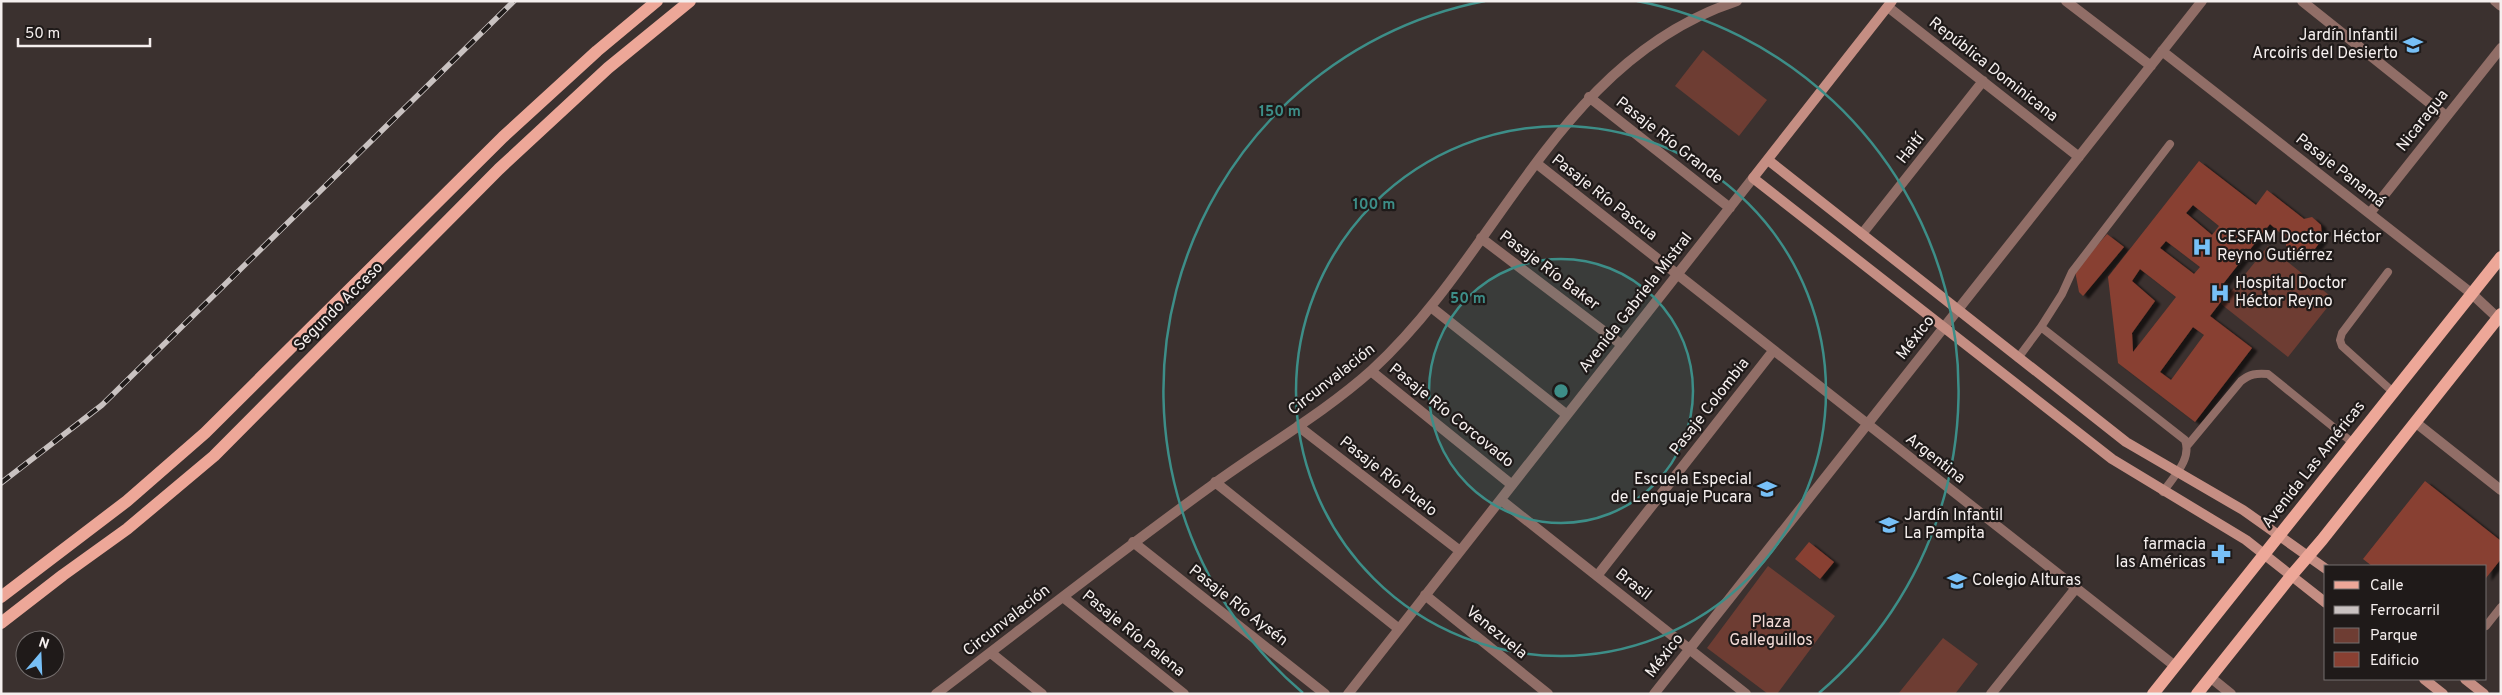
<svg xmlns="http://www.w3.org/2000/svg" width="2502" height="695" viewBox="0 0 2502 695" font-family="Overpass,sans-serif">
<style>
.green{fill:#6e3d33}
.building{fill:#884032;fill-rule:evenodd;filter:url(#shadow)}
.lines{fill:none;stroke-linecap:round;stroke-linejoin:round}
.lane{stroke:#916e67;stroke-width:8}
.street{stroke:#916e67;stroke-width:10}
.secondary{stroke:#c58e83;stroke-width:10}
.primary{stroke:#eda798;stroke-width:12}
.rail-casing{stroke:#c9c2c1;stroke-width:5.5}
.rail{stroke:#1f1a19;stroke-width:4;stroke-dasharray:11;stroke-linecap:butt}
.ring{fill:none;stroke:#3d8e88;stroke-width:2.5}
.labels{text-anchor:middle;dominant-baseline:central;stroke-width:4.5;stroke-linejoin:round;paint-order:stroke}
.poi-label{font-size:16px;fill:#f5efee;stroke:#1f1a19;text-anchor:start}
.street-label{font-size:16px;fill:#f5efee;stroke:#1f1a19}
.park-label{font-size:16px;fill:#f3dcd7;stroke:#1f1a19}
.centre{fill:#3d8e88;stroke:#1f1a19;stroke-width:2.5}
.ring-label{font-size:15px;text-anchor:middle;font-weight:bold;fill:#3d8e88;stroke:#1f1a19;stroke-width:4.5;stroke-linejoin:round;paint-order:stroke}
</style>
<defs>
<filter id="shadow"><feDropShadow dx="5.5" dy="3" stdDeviation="1" flood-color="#0009"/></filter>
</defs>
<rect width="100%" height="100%" fill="#3b312f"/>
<path class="green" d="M 1703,50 L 1767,100 L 1739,136 L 1675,86 Z
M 2268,246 L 2334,299 L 2288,357 L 2221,304 Z
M 1768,566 L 1835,616 L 1777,694 L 1768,694 L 1707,648 Z
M 1943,638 L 1978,664 L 1955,694 L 1898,694 Z"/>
<path class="building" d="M 2199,161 L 2256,205 L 2267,190 L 2304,219 L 2312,217 L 2321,225 L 2322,239 L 2312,253 L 2296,256 L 2286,249 L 2286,238 L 2270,224 L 2223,284 L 2230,290 L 2210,316 L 2252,348 L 2195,422 L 2118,363 L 2108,277 ZM 2193,205 L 2219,226 L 2212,235 L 2186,213 ZM 2166,241 L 2200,267 L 2194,274 L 2160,248 ZM 2140,269 L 2176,297 L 2133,352 L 2132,333 L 2155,301 L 2132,281 ZM 2193,327 L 2204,335 L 2171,380 L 2160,372 Z
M 2107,234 L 2124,247 L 2083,296 L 2079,292 L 2075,271 Z
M 2425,481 L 2501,541 L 2501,559 L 2486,578 L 2486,566 L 2372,566 L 2363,559 Z
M 1809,542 L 1834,562 L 1820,579 L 1795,559 Z"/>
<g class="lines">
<path class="lane" d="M 2388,272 L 2342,333 L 2340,340 L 2342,346 L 2393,392
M 2041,327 L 2185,440 C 2192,459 2174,476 2163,492
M 2018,358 L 2041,327 L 2062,294 L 2072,272 L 2170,144
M 2187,446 L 2241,381 C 2250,374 2256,373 2268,374 L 2353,443
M 2486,626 L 2501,607"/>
<path class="street" d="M 2066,1 L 2151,66
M 2302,1 L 2446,116
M 2495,1 L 2501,6
M 1888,7 L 2079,157
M 2162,51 L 2471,293 L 2501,321
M 1589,97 L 1730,208
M 1536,163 L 2175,666
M 2370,213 L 2501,48
M 1862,234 L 1983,81
M 1481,238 L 1622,345
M 1431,307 L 1567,415
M 1371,371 L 1512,485
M 2415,422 L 2501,490
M 1298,426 L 1460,551
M 1215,482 L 1399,629
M 1501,500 L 1746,694
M 1133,542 L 1325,694
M 1597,576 L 1773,351
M 1425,595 L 1548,694
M 1063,597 L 1184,694
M 991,653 L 1042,694
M 2210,677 L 2231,694
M 936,694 C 1028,624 1118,553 1211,486 C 1264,447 1323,414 1372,370 C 1501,252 1558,60 1737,1
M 1348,694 L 1753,178
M 1654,694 L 2202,1
M 1991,694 L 2076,588"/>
<path class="secondary" d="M 1892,1 L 1753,178 L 2112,459 L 2246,540 L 2326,603
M 1768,160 L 2126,442 L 2243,510 L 2326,569
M 2424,679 L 2443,694
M 2465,679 L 2484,694"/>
<path class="primary" d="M 1,597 L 127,501 L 205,433 L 503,137 L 597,51 L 657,1
M 1,623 L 63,575 L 127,529 L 214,456 L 499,169 L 608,68 L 690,1
M 2153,694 L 2501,257
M 2197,694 L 2291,576 L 2322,540 L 2501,314"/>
<defs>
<path id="rail" d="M 1,483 L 102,405 L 514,1"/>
</defs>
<use href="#rail" class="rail-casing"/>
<use href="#rail" class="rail"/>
</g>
<circle cx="1561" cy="391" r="132" fill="#3d8e88" fill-opacity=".12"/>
<g class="ring">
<circle cx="1561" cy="391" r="132"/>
<circle cx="1561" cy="391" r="265"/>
<path d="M1303 693A397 397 0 0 1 1485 1M1637 1A397 397 0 0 1 1819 693"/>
</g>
<defs>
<symbol id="school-bare" viewBox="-9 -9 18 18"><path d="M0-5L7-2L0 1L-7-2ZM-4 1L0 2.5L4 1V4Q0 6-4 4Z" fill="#77c0f7" stroke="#1f1a19" stroke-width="2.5" paint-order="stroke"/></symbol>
<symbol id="hospital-bare" viewBox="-9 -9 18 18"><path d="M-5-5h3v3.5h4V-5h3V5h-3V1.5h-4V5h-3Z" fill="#77c0f7" stroke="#1f1a19" stroke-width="2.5" paint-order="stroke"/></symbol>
<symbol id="pharmacy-bare" viewBox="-9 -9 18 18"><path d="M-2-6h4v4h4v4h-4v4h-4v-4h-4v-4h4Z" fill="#77c0f7" stroke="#1f1a19" stroke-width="2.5" paint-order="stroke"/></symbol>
</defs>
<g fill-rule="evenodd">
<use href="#school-bare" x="2399" y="31" width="28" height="28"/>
<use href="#hospital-bare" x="2188" y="233" width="28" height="28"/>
<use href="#hospital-bare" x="2206" y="279" width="28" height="28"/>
<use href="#school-bare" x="1753" y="475" width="28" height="28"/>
<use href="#school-bare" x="1875" y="511" width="28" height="28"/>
<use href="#pharmacy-bare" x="2207" y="540" width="28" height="28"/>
<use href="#school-bare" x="1943" y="567" width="28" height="28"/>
</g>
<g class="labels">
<g class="poi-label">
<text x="2398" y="36" text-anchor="end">Jardín Infantil<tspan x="2398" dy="18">Arcoiris del Desierto</tspan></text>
<text x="2217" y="238">CESFAM Doctor Héctor<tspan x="2217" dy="18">Reyno Gutiérrez</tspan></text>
<text x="2235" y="284">Hospital Doctor<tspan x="2235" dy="18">Héctor Reyno</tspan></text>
<text x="1752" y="480" text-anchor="end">Escuela Especial<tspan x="1752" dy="18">de Lenguaje Pucara</tspan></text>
<text x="1904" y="516">Jardín Infantil<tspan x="1904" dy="18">La Pampita</tspan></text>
<text x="2206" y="545" text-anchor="end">farmacia<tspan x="2206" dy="18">las Américas</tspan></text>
<text x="1972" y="581">Colegio Alturas</text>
</g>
<g class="street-label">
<text transform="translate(1993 70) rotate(38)">República Dominicana</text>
<text transform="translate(2423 121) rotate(-52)">Nicaragua</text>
<text transform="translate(1669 141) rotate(38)">Pasaje Río Grande</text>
<text transform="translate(1911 149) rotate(-52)">Haití</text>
<text transform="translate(2340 171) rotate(38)">Pasaje Panamá</text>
<text transform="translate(1604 198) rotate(38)">Pasaje Río Pascua</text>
<text transform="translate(1549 271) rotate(37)">Pasaje Río Baker</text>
<text transform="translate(1636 303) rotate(-52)">Avenida Gabriela Mistral</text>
<text transform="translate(339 307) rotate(-45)">Segundo Acceso</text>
<text transform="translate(1916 338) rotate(-52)">México</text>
<text transform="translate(1332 380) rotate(-38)">Circunvalación</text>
<text transform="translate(1710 407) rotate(-52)">Pasaje Colombia</text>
<text transform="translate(1451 416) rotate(39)">Pasaje Río Corcovado</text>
<text transform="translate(1935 459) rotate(38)">Argentina</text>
<text transform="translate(2314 465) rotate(-52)">Avenida Las Américas</text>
<text transform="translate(1388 477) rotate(38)">Pasaje Río Puelo</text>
<text transform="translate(1633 585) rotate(38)">Brasil</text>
<text transform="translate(1238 606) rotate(38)">Pasaje Río Aysén</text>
<text transform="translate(1007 621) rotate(-38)">Circunvalación</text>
<text transform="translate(1496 633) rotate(39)">Venezuela</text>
<text transform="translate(1133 634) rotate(39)">Pasaje Río Palena</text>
<text transform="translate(1665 656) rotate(-52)">México</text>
</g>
<g class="park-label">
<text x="1771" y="623">Plaza<tspan x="1771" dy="18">Galleguillos</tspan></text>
</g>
</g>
<circle cx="1561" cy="391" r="8" class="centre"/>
<g class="ring-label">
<text x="1280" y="116">150 m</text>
<text x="1374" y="209">100 m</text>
<text x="1468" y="303">50 m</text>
</g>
<rect width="2502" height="695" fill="none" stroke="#f5efee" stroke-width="5"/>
<rect x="2324" y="565" width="162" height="115" fill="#1f1a19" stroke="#756f6e"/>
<rect x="2334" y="581" width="25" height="8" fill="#eda798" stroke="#756f6e"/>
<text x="2370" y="590" font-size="15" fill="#f5efee">Calle</text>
<rect x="2334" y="606" width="25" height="8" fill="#c9c2c1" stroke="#756f6e"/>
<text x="2370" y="615" font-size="15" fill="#f5efee">Ferrocarril</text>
<rect x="2334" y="628" width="25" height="15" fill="#6e3d33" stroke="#756f6e"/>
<text x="2370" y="640" font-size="15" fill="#f5efee">Parque</text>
<rect x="2334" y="652" width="25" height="15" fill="#884032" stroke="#756f6e"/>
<text x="2370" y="665" font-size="15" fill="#f5efee">Edificio</text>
<g transform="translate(40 655) rotate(19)"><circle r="24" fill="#1f1a19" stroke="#756f6e"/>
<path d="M0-4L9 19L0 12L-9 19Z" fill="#77c0f7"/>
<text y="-8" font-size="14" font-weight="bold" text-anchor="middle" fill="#f5efee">N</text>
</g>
<path d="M18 38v8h132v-8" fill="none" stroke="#f5efee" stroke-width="2.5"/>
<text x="25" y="38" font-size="15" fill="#f5efee" stroke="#1f1a19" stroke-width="4" paint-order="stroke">50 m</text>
</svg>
